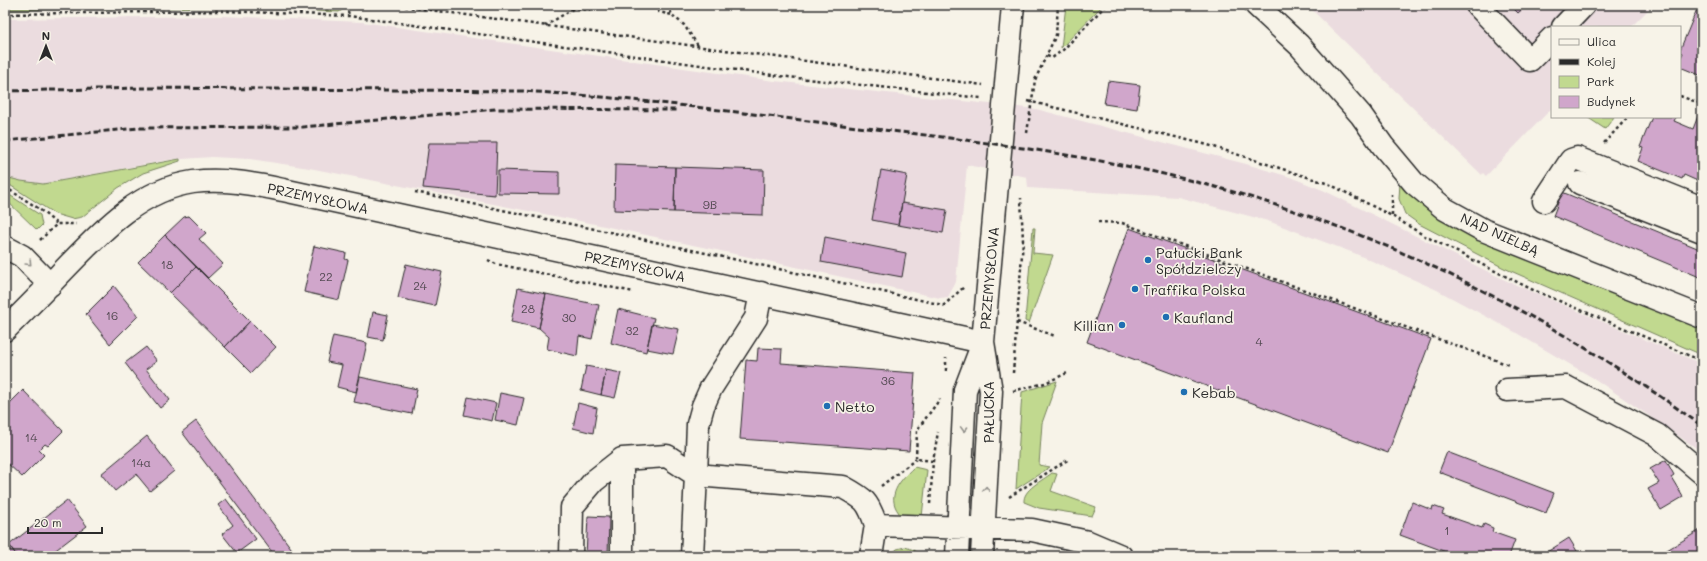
<svg xmlns="http://www.w3.org/2000/svg" width="1707" height="561" viewBox="0 0 1707 561" font-family="Mali,sans-serif">
<style>
.built{fill:#ebdcdf}
.green{fill:#c1d98f;stroke:#76825d}
.building{fill:#d0a6cb;stroke:#2b2b2b}
.lines{fill:none;stroke-linecap:round;stroke-linejoin:round}
.minor-casing{stroke:#2b2b2b;stroke-width:25}
.path{stroke:#2b2b2b;stroke-width:2.5;stroke-dasharray:3 3;stroke-linecap:butt}
.minor{stroke:#f7f3e8;stroke-width:22}
.rail{stroke:#2b2b2b;stroke-width:3;stroke-dasharray:6 3;stroke-linecap:butt}
.oneway{stroke:#918f8a}
.poi-dot{fill:#1f6fb2;stroke:#f7f3e8;stroke-width:1.5}
.labels{text-anchor:middle;dominant-baseline:central;stroke-width:3.5;stroke-linejoin:round;paint-order:stroke}
.number-label{font-size:12px;fill:#544a53}
.street-label{font-size:14px;fill:#2b2b2b;stroke:#f7f3e8}
.poi-label{font-size:14px;fill:#2b2b2b;stroke:#f7f3e8;text-anchor:start}
</style>
<rect width="100%" height="100%" fill="#f7f3e8"/>
<filter id="ink" filterUnits="userSpaceOnUse"><feTurbulence type="fractalNoise" baseFrequency=".025" numOctaves="2"/><feDisplacementMap in="SourceGraphic" scale="8" xChannelSelector="R" yChannelSelector="G"/><feConvolveMatrix kernelMatrix="1 2 1 2 8 2 1 2 1" color-interpolation-filters="sRGB"/></filter>
<g filter="url(#ink)">
<path class="built" d="M 1307,5 L 1653,5 L 1631,27 L 1552,27 L 1552,108 L 1486,176 L 1483,173 L 1482,175 Z
M 221,16 L 362,22 L 774,81 L 1036,109 L 1246,164 L 1290,177 L 1325,191 L 1507,281 L 1702,364 L 1702,452 L 1595,379 L 1513,331 L 1437,290 L 1354,253 L 1268,221 L 1178,197 L 1028,188 L 1027,177 L 967,165 L 956,282 L 948,297 L 940,298 L 590,223 L 309,168 L 250,159 L 212,157 L 168,160 L 43,184 L 21,181 L 5,177 L 5,19 Z"/>
<path class="green" d="M 220,5 L 340,5 L 342,10 L 339,12 L 224,7 L 5,10 L 5,8 Z
M 1066,5 L 1103,5 L 1061,48 Z
M 1587,117 L 1614,117 L 1605,129 Z
M 180,159 L 180,161 L 143,173 L 118,188 L 82,217 L 72,219 L 55,214 L 5,182 L 5,177 L 21,181 L 43,184 Z
M 1400,182 C 1431,219 1471,235 1515,254 C 1576,281 1640,302 1702,327 L 1702,355 L 1504,268 L 1419,224 L 1405,214 L 1399,199 Z
M 5,192 L 40,215 L 42,225 L 37,230 L 5,199 Z
M 1033,228 L 1035,228 L 1033,253 L 1053,255 L 1029,323 L 1025,321 Z
M 1057,381 L 1042,423 L 1039,465 L 1050,467 L 1016,489 L 1022,392 Z
M 914,467 L 927,470 L 922,517 L 906,520 C 883,501 896,484 914,467 Z
M 1052,473 L 1057,474 L 1051,491 L 1096,507 L 1092,516 L 1039,508 L 1024,502 C 1023,489 1042,481 1052,473 Z
M 905,547 L 914,550 L 922,556 L 889,556 L 897,549 Z"/>
<path class="building" d="M 1510,5 L 1527,5 L 1518,13 Z
M 1697,9 L 1702,11 L 1702,76 L 1680,67 L 1680,59 L 1683,53 L 1680,50 Z
M 1108,81 L 1140,85 L 1137,109 L 1104,104 Z
M 1698,116 L 1702,118 L 1702,183 L 1684,175 L 1682,179 L 1638,161 L 1643,148 L 1640,147 L 1652,117 L 1676,117 L 1674,121 L 1693,129 Z
M 429,143 L 497,143 L 495,195 L 423,188 Z
M 615,165 L 675,167 L 674,212 L 614,210 Z
M 675,167 L 764,170 L 763,215 L 674,212 Z
M 498,170 L 559,172 L 559,194 L 498,193 Z
M 881,170 L 907,175 L 898,225 L 872,220 Z
M 1562,192 L 1702,250 L 1702,278 L 1553,216 Z
M 902,203 L 947,210 L 943,233 L 898,225 Z
M 189,216 L 206,233 L 199,239 L 223,264 L 208,278 L 165,235 L 184,217 Z
M 1129,228 L 1431,339 L 1388,453 L 1087,342 Z
M 165,235 L 196,267 L 170,293 L 138,262 Z
M 825,237 L 906,253 L 902,277 L 821,262 Z
M 314,246 L 346,253 L 345,259 L 348,260 L 339,300 L 304,292 Z
M 406,264 L 442,272 L 435,306 L 398,298 Z
M 196,267 L 250,321 L 225,347 L 170,293 Z
M 114,286 L 138,316 L 110,344 L 86,314 Z
M 518,288 L 546,294 L 539,328 L 511,322 Z
M 546,294 L 599,305 L 592,339 L 579,336 L 577,356 L 547,349 L 549,337 L 539,328 Z
M 618,309 L 654,318 L 646,352 L 611,343 Z
M 373,312 L 388,315 L 383,340 L 368,337 Z
M 250,321 L 276,347 L 251,373 L 225,347 Z
M 652,324 L 679,329 L 673,354 L 647,349 Z
M 333,336 L 367,343 L 356,392 L 337,387 L 342,365 L 327,362 Z
M 146,347 L 157,361 L 146,369 L 170,400 L 160,408 L 125,363 Z
M 758,348 L 782,349 L 781,363 L 915,373 L 909,451 L 740,439 L 746,360 L 757,361 Z
M 586,366 L 606,370 L 601,395 L 581,390 Z
M 606,370 L 621,373 L 615,398 L 601,395 Z
M 360,377 L 417,389 L 412,414 L 354,402 Z
M 23,390 L 63,431 L 48,446 L 45,444 L 39,450 L 44,455 L 22,477 L 5,461 L 5,413 L 10,408 L 8,405 Z
M 500,393 L 524,398 L 518,425 L 495,420 Z
M 468,397 L 496,403 L 492,421 L 464,415 Z
M 578,403 L 597,408 L 593,433 L 573,428 Z
M 196,421 L 297,556 L 275,556 L 182,432 Z
M 147,436 L 174,471 L 150,491 L 136,474 L 115,491 L 101,474 Z
M 1447,452 L 1554,493 L 1546,513 L 1439,472 Z
M 1666,460 L 1674,475 L 1671,477 L 1683,497 L 1661,510 L 1648,489 L 1659,483 L 1650,469 Z
M 226,499 L 256,539 L 237,553 L 222,534 L 233,525 L 218,505 Z
M 67,500 L 87,526 L 48,556 L 17,556 L 9,545 Z
M 1412,502 L 1432,510 L 1433,506 L 1444,510 L 1442,514 L 1482,528 L 1484,524 L 1493,528 L 1492,532 L 1515,540 L 1509,556 L 1457,556 L 1400,535 Z
M 588,516 L 609,517 L 608,556 L 586,556 Z
M 1702,529 L 1702,556 L 1657,556 Z
M 1569,538 L 1580,556 L 1550,556 L 1547,552 Z
M 5,539 L 17,556 L 5,556 Z"/>
<g class="lines">
<defs>
<path id="minor" d="M 1256,5 L 1299,45 L 1361,115 L 1383,146 L 1414,183 L 1445,209 L 1483,230 L 1702,317
M 1477,5 L 1530,60 L 1552,38
M 1563,27 L 1584,5
M 1580,183 L 1702,231
M 1544,201 L 1571,160 L 1577,158 L 1702,208
M 5,247 L 22,256 L 50,285
M 5,330 C 24,311 42,293 60,274 C 98,235 137,190 193,182 C 224,178 253,184 283,190 L 983,342
M 1507,390 L 1566,387 L 1657,435 L 1702,473
M 622,459 L 622,556
M 696,475 L 698,424 L 703,406 L 711,388 L 756,318 L 761,293
M 571,556 L 572,507 L 594,481 L 622,459 L 667,456 L 696,475
M 692,556 L 696,475 L 843,487 C 865,499 868,501 876,525
M 871,556 L 876,525 L 1032,530 L 1088,542 L 1121,556
M 957,556 L 965,390 L 983,343
M 982,556 L 991,391 L 983,342 L 1013,5"/>
</defs>
<use href="#minor" class="minor-casing"/>
<path class="path" d="M 347,5 L 349,16
M 393,5 L 983,85
M 654,5 L 659,12 L 672,15
M 668,5 L 672,15 L 684,25 L 699,47
M 577,8 L 588,10 L 598,5
M 5,14 L 224,11 L 349,16 L 779,76 L 981,98
M 545,26 L 579,5
M 1047,56 L 1052,58 L 1063,50 L 1106,5
M 1680,96 L 1702,104
M 1028,101 L 1208,145 L 1329,184 L 1392,216 L 1425,236 L 1531,289 L 1702,361
M 1027,133 L 1035,80 L 1056,35 L 1058,5
M 1604,143 L 1628,117
M 5,187 L 38,208 L 57,224
M 415,192 L 614,233 L 943,305
M 1392,194 L 1392,216
M 1098,222 L 1122,223 L 1509,365
M 40,240 L 57,224 L 76,224
M 488,260 L 496,264 L 634,292
M 5,282 L 5,294
M 943,306 L 964,287
M 1017,322 L 1055,336
M 946,371 L 946,358
M 1013,373 L 1023,241 L 1021,198
M 1013,391 L 1045,383 L 1067,373
M 933,461 L 916,459 L 917,430 L 940,399
M 881,486 L 916,459
M 1009,497 L 1069,459
M 930,504 L 933,461 L 938,432
M 927,556 L 928,549"/>
<use href="#minor" class="minor"/>
<path class="rail" d="M 5,91 L 145,88 L 523,91 L 579,95 C 673,103 765,116 858,127 C 995,143 1131,159 1263,201 C 1421,250 1569,329 1702,426
M 5,141 L 138,128 L 303,127 L 496,109 L 677,110"/>
</g>
<defs><path id="oneway-chevron" d="M-2-3.5L2.5 0L-2 3.5" fill="none" stroke-width="1.6" stroke-linecap="round" stroke-linejoin="round"/></defs>
<g class="oneway">
<use href="#oneway-chevron" transform="translate(29 263) rotate(46)"/>
<use href="#oneway-chevron" transform="translate(964 429) rotate(92)"/>
<use href="#oneway-chevron" transform="translate(986 489) rotate(-87)"/>
</g>
</g>
<g class="poi-dot">
<circle cx="1148" cy="260" r="4"/>
<circle cx="1135" cy="289" r="4"/>
<circle cx="1166" cy="317" r="4"/>
<circle cx="1122" cy="325" r="4"/>
<circle cx="1184" cy="392" r="4"/>
<circle cx="827" cy="406" r="4"/>
</g>
<g class="labels">
<g class="number-label">
<text x="710" y="204">9B</text>
<text x="167" y="264">18</text>
<text x="326" y="276">22</text>
<text x="420" y="285">24</text>
<text x="528" y="308">28</text>
<text x="112" y="315">16</text>
<text x="569" y="317">30</text>
<text x="632" y="330">32</text>
<text x="1259" y="341">4</text>
<text x="888" y="380">36</text>
<text x="31" y="437">14</text>
<text x="141" y="462">14a</text>
<text x="1447" y="530">1</text>
</g>
<g class="street-label">
<text transform="translate(318 198) rotate(12)">PRZEMYSŁOWA</text>
<text transform="translate(1500 234) rotate(24)">NAD NIELBĄ</text>
<text transform="translate(635 266) rotate(12)">PRZEMYSŁOWA</text>
<text transform="translate(989 278) rotate(-85)">PRZEMYSŁOWA</text>
<text transform="translate(988 412) rotate(-90)">PAŁUCKA</text>
</g>
<g class="poi-label">
<text x="1156" y="252">Pałucki Bank<tspan x="1156" dy="16">Spółdzielczy</tspan></text>
<text x="1143" y="289">Traffika Polska</text>
<text x="1174" y="317">Kaufland</text>
<text x="1114" y="325" text-anchor="end">Killian</text>
<text x="1192" y="392">Kebab</text>
<text x="835" y="406">Netto</text>
</g>
</g>
<rect width="1707" height="561" fill="none" stroke="#f7f3e8" stroke-width="20"/>
<rect x="10" y="10" width="1687" height="541" fill="none" stroke="#2b2b2b" stroke-width="1.5" filter="url(#ink)"/>
<rect x="1551" y="26" width="130" height="92" fill="#f7f3e8" stroke="#a5a39c"/>
<rect x="1559" y="39" width="20" height="6" fill="#f7f3e8" stroke="#a5a39c"/>
<text x="1587" y="46" font-size="12" fill="#2b2b2b">Ulica</text>
<rect x="1559" y="59" width="20" height="6" fill="#2b2b2b" stroke="#a5a39c"/>
<text x="1587" y="66" font-size="12" fill="#2b2b2b">Kolej</text>
<rect x="1559" y="76" width="20" height="12" fill="#c1d98f" stroke="#a5a39c"/>
<text x="1587" y="86" font-size="12" fill="#2b2b2b">Park</text>
<rect x="1559" y="96" width="20" height="12" fill="#d0a6cb" stroke="#a5a39c"/>
<text x="1587" y="106" font-size="12" fill="#2b2b2b">Budynek</text>
<g transform="translate(46 46)" stroke="#f7f3e8" stroke-width="3" paint-order="stroke">
<path d="M0-3L7 15L0 10L-7 15Z" fill="#2b2b2b"/>
<text y="-6" font-size="11" font-weight="bold" text-anchor="middle" fill="#2b2b2b">N</text>
</g>
<path d="M28 527v6h74v-6" fill="none" stroke="#2b2b2b" stroke-width="2"/>
<text x="34" y="527" font-size="12" fill="#2b2b2b" stroke="#f7f3e8" stroke-width="3" paint-order="stroke">20 m</text>
</svg>
